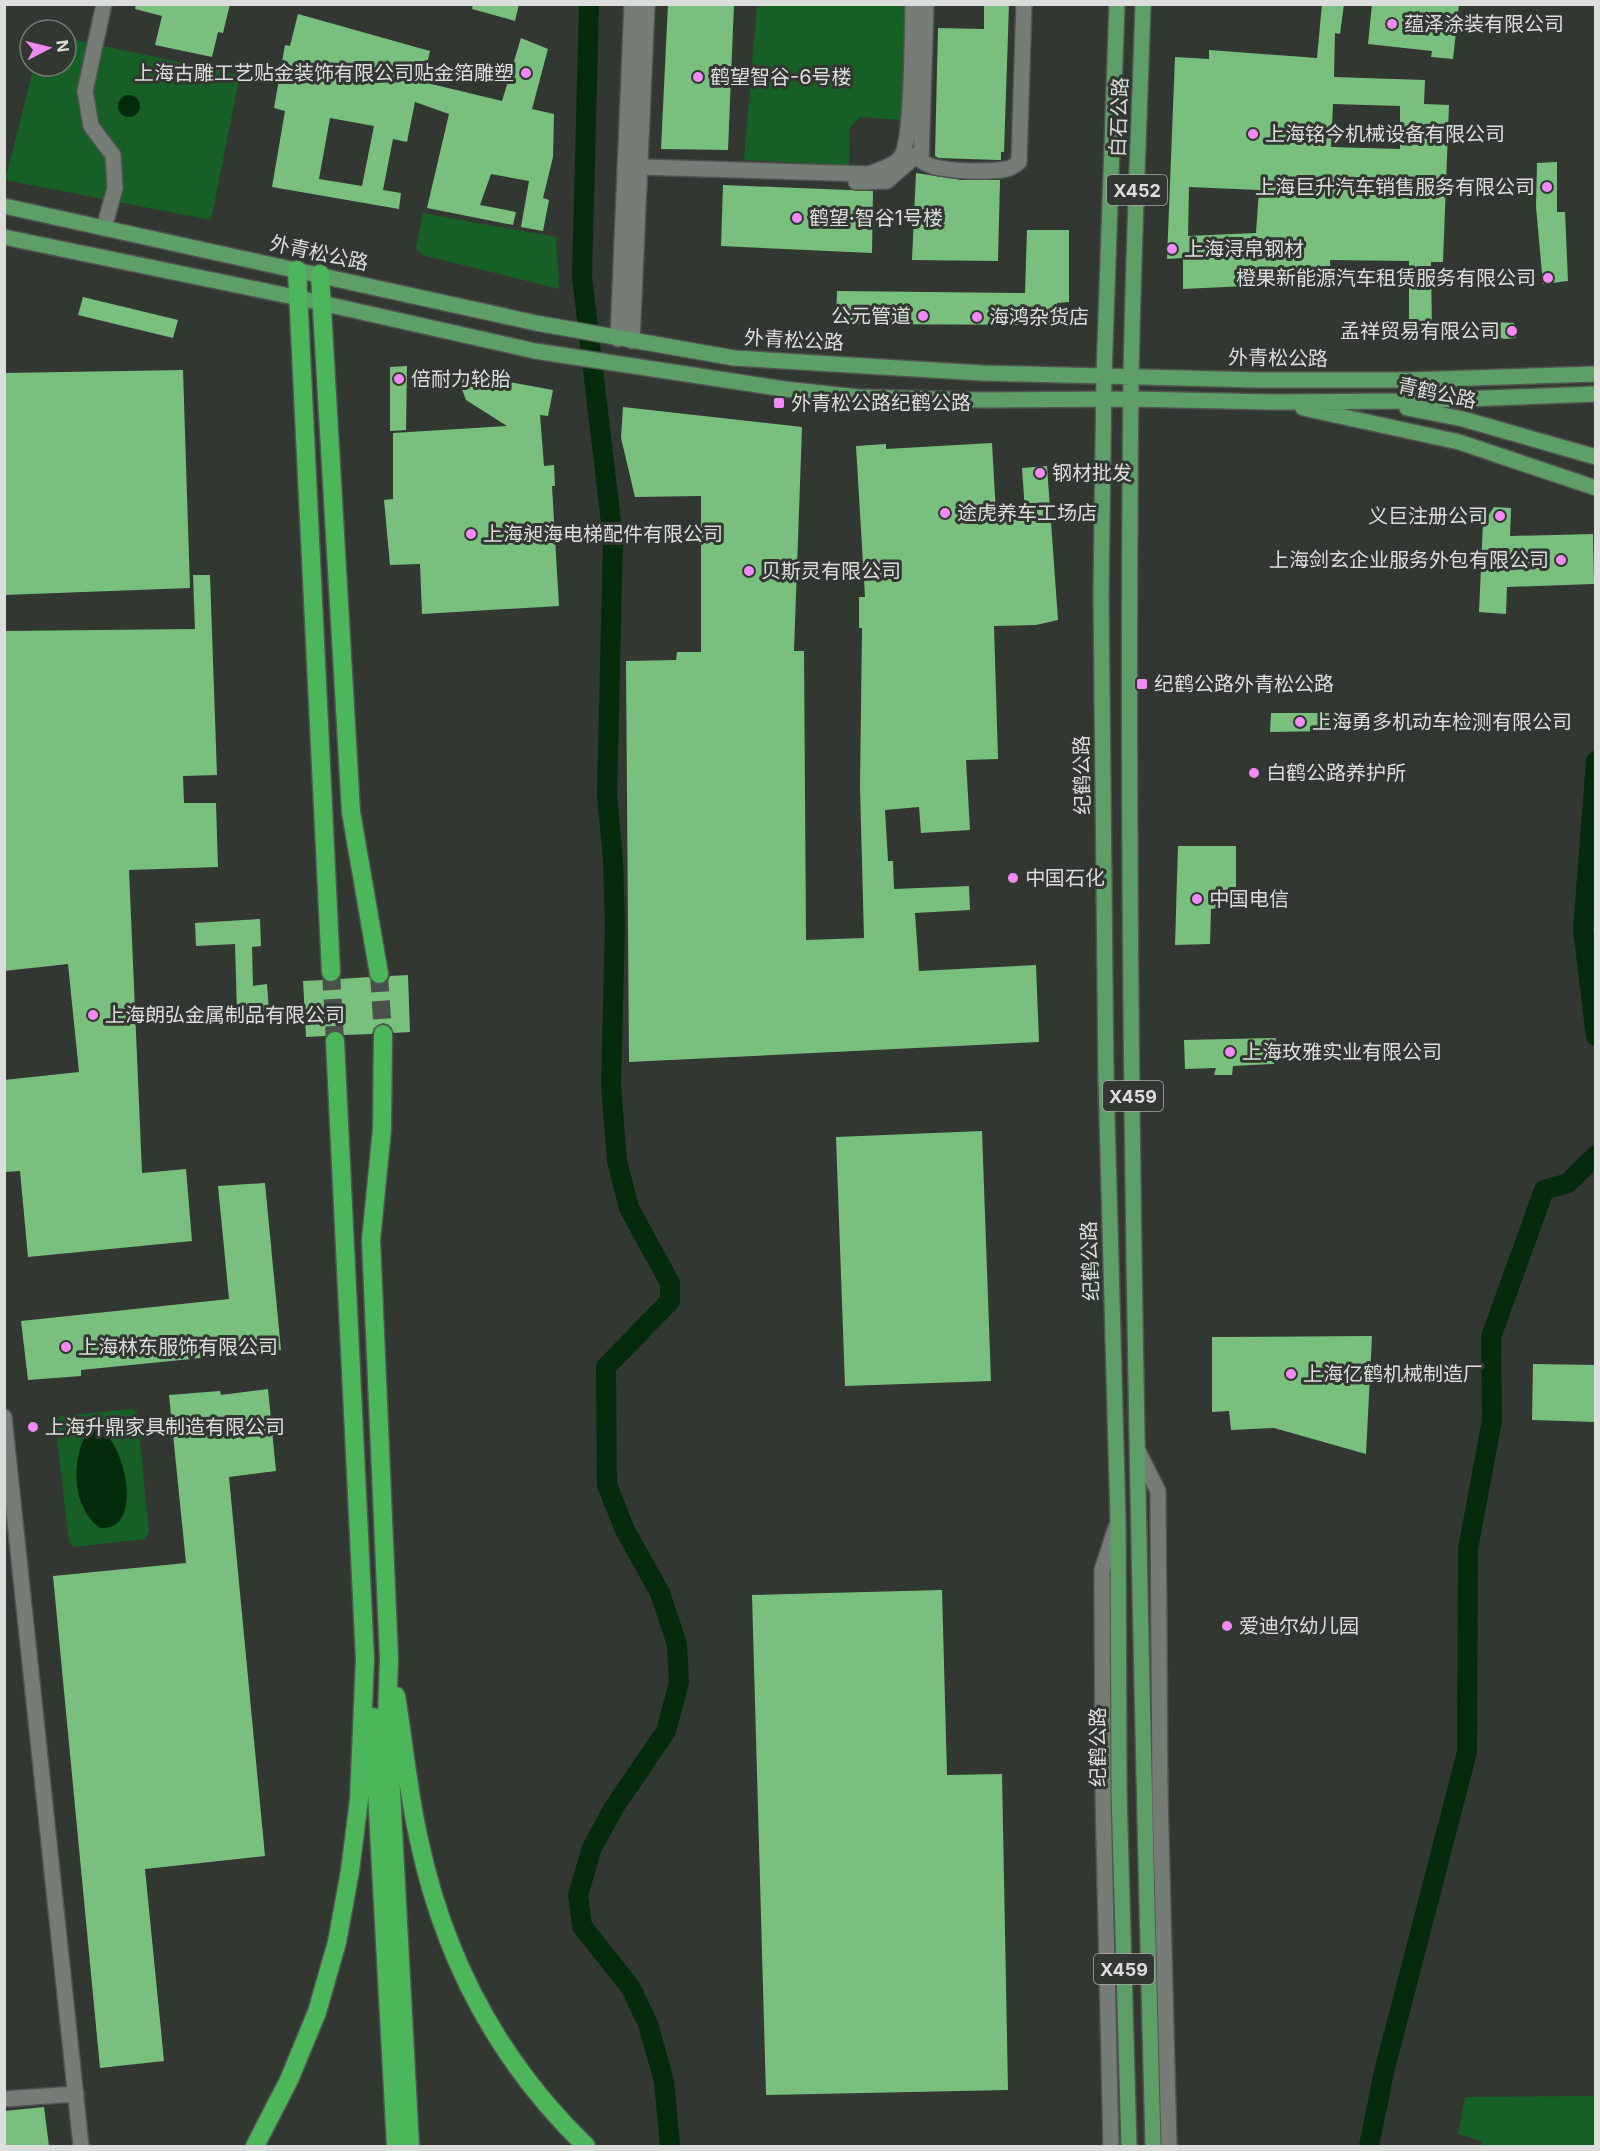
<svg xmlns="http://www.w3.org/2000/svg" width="1600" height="2151" viewBox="0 0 1600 2151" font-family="Inter,'Noto Sans SC',sans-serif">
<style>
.green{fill:#176025}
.water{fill:#042b0b}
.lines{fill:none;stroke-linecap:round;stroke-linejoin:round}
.canal{stroke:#042b0b;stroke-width:20}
.building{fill:#79c07f;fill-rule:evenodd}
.highway-tunnel{stroke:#4b504b;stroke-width:18;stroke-dasharray:18 9;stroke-linecap:butt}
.minor-casing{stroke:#505450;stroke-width:18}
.major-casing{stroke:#505450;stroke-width:18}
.highway-casing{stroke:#505450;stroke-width:21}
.minor{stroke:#767c76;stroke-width:15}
.major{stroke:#5d9f66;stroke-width:15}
.highway{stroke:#4cb65b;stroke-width:18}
.poi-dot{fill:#f18af4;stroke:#323732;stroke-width:2}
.labels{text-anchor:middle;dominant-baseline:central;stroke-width:6;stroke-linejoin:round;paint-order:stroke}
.shield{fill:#323732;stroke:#a8aca8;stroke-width:1.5}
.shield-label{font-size:18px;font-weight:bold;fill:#dbdedb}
.poi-label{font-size:20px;fill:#dbdedb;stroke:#323732;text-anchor:start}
.street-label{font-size:20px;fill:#dbdedb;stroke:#323732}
</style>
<rect width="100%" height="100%" fill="#323732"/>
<path class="green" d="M 757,5 L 907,5 L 902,120 L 860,117 L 850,128 L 849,165 L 744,160 Z
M 66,38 L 240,75 L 211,220 L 5,180 L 34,66 L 66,66 Z
M 423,213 L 556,237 L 559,289 L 422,255 L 416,248 Z
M 132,1409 L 137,1412 L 149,1532 L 145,1539 L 74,1547 L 69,1542 L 55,1421 L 61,1416 Z
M 1595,2096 L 1595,2146 L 1482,2146 L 1481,2141 L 1458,2134 L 1465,2097 Z"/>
<path class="water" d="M118 106a11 11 0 1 1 22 0a11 11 0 1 1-22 0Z
M 98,1427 C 126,1443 145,1531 100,1528 C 71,1507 71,1459 88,1430 Z"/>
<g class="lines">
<path class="canal" d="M 589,4 L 582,277 L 613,539 L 607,795 L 613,860 L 615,924 L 611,1085 L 617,1161 L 629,1208 L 670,1283 L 670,1301 L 606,1367 L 607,1485 L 625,1530 L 660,1593 L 677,1644 L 679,1683 L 666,1731 L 613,1809 L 592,1848 L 578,1895 L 582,1926 L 631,1988 L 648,2024 L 664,2081 L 670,2146
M 1596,761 L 1583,930 L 1596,1036
M 1369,2146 L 1384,2072 L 1467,1752 L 1468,1549 L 1492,1421 L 1491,1337 L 1544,1190 L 1568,1183 L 1596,1155"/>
</g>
<path class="building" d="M 136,4 L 230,4 L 223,33 L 218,32 L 212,57 L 155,45 L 162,16 L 135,9 Z
M 473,4 L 519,4 L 515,21 L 472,9 Z
M 668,4 L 734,4 L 728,150 L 661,149 Z
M 984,4 L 1009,4 L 1004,152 L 1001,152 L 1001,160 L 998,160 L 939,158 L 935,156 L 938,28 L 984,29 Z
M 1322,4 L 1344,4 L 1340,34 L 1335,33 L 1334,77 L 1425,80 L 1424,104 L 1449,105 L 1443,262 L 1431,262 L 1432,332 L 1409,332 L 1409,261 L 1330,260 L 1331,282 L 1183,289 L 1183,258 L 1167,259 L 1175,57 L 1209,59 L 1209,50 L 1317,58 ZM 1333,104 L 1400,106 L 1400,149 L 1331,147 ZM 1189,187 L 1259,190 L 1256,233 L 1188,236 Z
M 1372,4 L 1459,4 L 1453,59 L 1431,57 L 1432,51 L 1368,44 Z
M 298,14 L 430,51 L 423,82 L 502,101 L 521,38 L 548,49 L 532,109 L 554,114 L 553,157 L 543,198 L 549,200 L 543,231 L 521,227 L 529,181 L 491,174 L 480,205 L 516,212 L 513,225 L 427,208 L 449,114 L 415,102 L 407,142 L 393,139 L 383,190 L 401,193 L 399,209 L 272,187 L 285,111 L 274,108 L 285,45 L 290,46 ZM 330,118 L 374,126 L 362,186 L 319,179 Z
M 1557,162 L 1557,212 L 1565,212 L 1568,281 L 1543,284 L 1536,207 L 1537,163 Z
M 916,173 L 961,180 L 1000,180 L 998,261 L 912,260 Z
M 723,185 L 873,191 L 872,253 L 721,246 Z
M 1027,230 L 1069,230 L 1069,302 L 1057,303 L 1057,325 L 836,324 L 837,291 L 1025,293 Z
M 83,297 L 178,320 L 173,338 L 78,315 Z
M 1495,322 L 1514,323 L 1516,338 L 1504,339 L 1490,334 Z
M 1381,323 L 1381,337 L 1351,339 L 1350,325 Z
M 407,366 L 406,430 L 390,431 L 390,367 Z
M 183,370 L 190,588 L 4,595 L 4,373 Z
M 467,374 L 553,390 L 548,416 L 540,415 L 544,466 L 554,465 L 555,486 L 552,486 L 559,606 L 422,614 L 420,564 L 390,565 L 384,500 L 393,499 L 393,433 L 507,426 L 466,400 L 460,384 Z
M 623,407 L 802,427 L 794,651 L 804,651 L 806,940 L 864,938 L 860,787 L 862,628 L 859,628 L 859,597 L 865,597 L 856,446 L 886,444 L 886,449 L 992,443 L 996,514 L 1025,511 L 1022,468 L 1047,466 L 1058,620 L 1036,625 L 994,626 L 998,759 L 966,760 L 970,830 L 921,833 L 919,807 L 885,810 L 888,861 L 893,861 L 894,889 L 969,886 L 970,910 L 915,913 L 919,971 L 1036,965 L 1039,1042 L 629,1062 L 626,661 L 676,660 L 677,652 L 701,652 L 701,496 L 635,497 L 621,438 Z
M 1494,507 L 1511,508 L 1510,536 L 1593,534 L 1594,584 L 1507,587 L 1506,614 L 1479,612 L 1483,523 Z
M 193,575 L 210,575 L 217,775 L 183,776 L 184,803 L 216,803 L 218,867 L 129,870 L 142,1173 L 186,1169 L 192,1241 L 28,1257 L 20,1171 L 4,1172 L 4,1080 L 79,1072 L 68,964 L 4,971 L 4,631 L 195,629 Z
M 1271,713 L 1329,713 L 1329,731 L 1270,732 Z
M 1178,846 L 1236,846 L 1236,890 L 1219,890 L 1218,908 L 1211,909 L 1210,944 L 1175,945 Z
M 260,919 L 261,946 L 252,947 L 253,986 L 267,984 L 269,1011 L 237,1013 L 235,944 L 196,946 L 195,923 Z
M 408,975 L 410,1032 L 394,1033 L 389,1025 L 383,1023 L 374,1028 L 372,1034 L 344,1035 L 335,1030 L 325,1036 L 306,1037 L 303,981 L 323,980 L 331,983 L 340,979 L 369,977 L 375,984 L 380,985 L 387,982 L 390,976 Z
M 1276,1038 L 1274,1064 L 1233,1066 L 1232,1075 L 1214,1075 L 1216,1068 L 1185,1069 L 1184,1040 Z
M 982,1131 L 991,1381 L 845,1386 L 836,1137 Z
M 265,1183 L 281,1350 L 81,1370 L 81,1376 L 28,1380 L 21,1321 L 229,1299 L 218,1186 Z
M 1372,1336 L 1366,1454 L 1274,1428 L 1231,1430 L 1229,1411 L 1212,1412 L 1212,1337 Z
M 1533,1364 L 1596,1365 L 1596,1422 L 1532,1420 Z
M 268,1389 L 276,1471 L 229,1477 L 265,1856 L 145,1869 L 164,2061 L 100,2068 L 53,1576 L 186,1563 L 169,1395 L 220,1391 L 221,1395 Z
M 942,1590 L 947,1775 L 1002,1774 L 1008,2090 L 766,2095 L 752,1595 Z
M 44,2107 L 49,2146 L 4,2146 L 4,2111 Z"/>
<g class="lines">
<path class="highway-tunnel" d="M 331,972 L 335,1041
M 379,974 L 383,1034"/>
<defs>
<path id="minor" d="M 926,4 L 921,160 C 933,173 989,172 1007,169 C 1012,168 1015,165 1019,162 L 1024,4
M 856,182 L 887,181 L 920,152
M 626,185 L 634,171 L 641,167 L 869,174 C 879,170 895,166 901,157 C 913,140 912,32 913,4
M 104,228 L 115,188 L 113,155 L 91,126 L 85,91 L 104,4
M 618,339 L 632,4
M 632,341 L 647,4
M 4,1417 L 81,2146
M 1139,1453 L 1158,1491 L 1160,1795 L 1169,2146
M 4,2099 L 76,2094
M 1111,2146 L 1103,1794 L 1102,1570 L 1116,1527"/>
<path id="major" d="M 1117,4 L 1104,375 L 1101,593 L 1106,1079 L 1118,1521 L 1119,1792 L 1129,2146
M 1143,4 C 1139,130 1133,256 1131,381 C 1125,969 1138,1558 1153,2146
M 4,206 L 536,323 L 734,358 L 982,373 L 1258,380 L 1408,380 L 1596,374
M 4,237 L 299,298 L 535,351 L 784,389 L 858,397 L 983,400 L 1131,399 L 1277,402 L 1409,401 L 1596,394
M 1303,408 L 1459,442 L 1596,488
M 1407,408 L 1463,419 L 1596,457"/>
<path id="highway" d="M 297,270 L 331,972
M 320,274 L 351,812 L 379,974
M 383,1034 L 382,1129 L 371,1240 L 389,1658 L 387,1717 L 410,2146
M 396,1696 C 404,1744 408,1792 419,1840 C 444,1958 499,2062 586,2146
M 373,1717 L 396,2146
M 255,2146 L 289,2080 L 317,2012 L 337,1942 L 350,1871 L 359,1800 L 365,1659 L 335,1041"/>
</defs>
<use href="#minor" class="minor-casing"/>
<use href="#major" class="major-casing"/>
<use href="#highway" class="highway-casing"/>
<use href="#minor" class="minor"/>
<use href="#major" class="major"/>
<use href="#highway" class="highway"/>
</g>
<g class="poi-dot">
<circle cx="1392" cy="24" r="6"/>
<circle cx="526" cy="73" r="6"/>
<circle cx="698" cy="77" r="6"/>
<circle cx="1253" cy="134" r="6"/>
<circle cx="1547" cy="187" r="6"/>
<circle cx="797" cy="218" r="6"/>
<circle cx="1172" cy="249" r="6"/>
<circle cx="1548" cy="278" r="6"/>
<circle cx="923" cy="316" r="6"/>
<circle cx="977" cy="317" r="6"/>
<circle cx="1512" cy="331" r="6"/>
<circle cx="399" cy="379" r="6"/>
<rect x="773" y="397" width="12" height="12" rx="3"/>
<circle cx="1040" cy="473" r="6"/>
<circle cx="945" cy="513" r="6"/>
<circle cx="1500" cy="516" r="6"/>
<circle cx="471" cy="534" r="6"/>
<circle cx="1561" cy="560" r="6"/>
<circle cx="749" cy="571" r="6"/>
<rect x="1136" y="678" width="12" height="12" rx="3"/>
<circle cx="1300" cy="722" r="6"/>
<circle cx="1254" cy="773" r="6"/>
<circle cx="1013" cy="878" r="6"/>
<circle cx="1197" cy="899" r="6"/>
<circle cx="93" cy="1015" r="6"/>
<circle cx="1230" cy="1052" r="6"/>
<circle cx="66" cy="1347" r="6"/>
<circle cx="1291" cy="1374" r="6"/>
<circle cx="33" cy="1427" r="6"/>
<circle cx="1227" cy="1626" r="6"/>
</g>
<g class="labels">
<g class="shield">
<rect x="1107" y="175" width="60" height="30" rx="4.5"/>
<rect x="1103" y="1081" width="60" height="30" rx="4.5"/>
<rect x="1094" y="1954" width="60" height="30" rx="4.5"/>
</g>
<g class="shield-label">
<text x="1137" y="190">X452</text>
<text x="1133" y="1096">X459</text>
<text x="1124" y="1969">X459</text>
</g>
<g class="poi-label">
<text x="1404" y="24">蕴泽涂装有限公司</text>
<text x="514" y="73" text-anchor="end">上海古雕工艺贴金装饰有限公司贴金箔雕塑</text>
<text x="710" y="77">鹤望智谷-6号楼</text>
<text x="1265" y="134">上海铭今机械设备有限公司</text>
<text x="1535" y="187" text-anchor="end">上海巨升汽车销售服务有限公司</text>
<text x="809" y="218">鹤望·智谷1号楼</text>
<text x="1184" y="249">上海浔帛钢材</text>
<text x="1536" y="278" text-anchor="end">橙果新能源汽车租赁服务有限公司</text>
<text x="911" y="316" text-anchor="end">公元管道</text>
<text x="989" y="317">海鸿杂货店</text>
<text x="1500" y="331" text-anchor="end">孟祥贸易有限公司</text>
<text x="411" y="379">倍耐力轮胎</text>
<text x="791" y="403">外青松公路纪鹤公路</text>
<text x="1052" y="473">钢材批发</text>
<text x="957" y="513">途虎养车工场店</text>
<text x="1488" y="516" text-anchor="end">义巨注册公司</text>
<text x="483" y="534">上海昶海电梯配件有限公司</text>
<text x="1549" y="560" text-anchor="end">上海剑玄企业服务外包有限公司</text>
<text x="761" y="571">贝斯灵有限公司</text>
<text x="1154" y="684">纪鹤公路外青松公路</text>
<text x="1312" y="722">上海勇多机动车检测有限公司</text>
<text x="1266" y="773">白鹤公路养护所</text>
<text x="1025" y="878">中国石化</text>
<text x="1209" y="899">中国电信</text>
<text x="105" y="1015">上海朗弘金属制品有限公司</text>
<text x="1242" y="1052">上海玫雅实业有限公司</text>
<text x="78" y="1347">上海林东服饰有限公司</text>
<text x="1303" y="1374">上海亿鹤机械制造厂</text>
<text x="45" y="1427">上海升鼎家具制造有限公司</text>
<text x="1239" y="1626">爱迪尔幼儿园</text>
</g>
<g class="street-label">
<text transform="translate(1119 117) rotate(-88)">白石公路</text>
<text transform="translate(319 253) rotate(12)">外青松公路</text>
<text transform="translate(794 340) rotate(3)">外青松公路</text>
<text transform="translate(1278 358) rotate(1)">外青松公路</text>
<text transform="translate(1437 393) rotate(12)">青鹤公路</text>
<text transform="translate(1082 775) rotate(-91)">纪鹤公路</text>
<text transform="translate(1090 1261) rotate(-92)">纪鹤公路</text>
<text transform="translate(1098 1747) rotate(-90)">纪鹤公路</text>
</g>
</g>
<rect width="1600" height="2151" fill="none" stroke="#dbdedb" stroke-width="12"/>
<g transform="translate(48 48) rotate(83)"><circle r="28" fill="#323732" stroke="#767a76" stroke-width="1.5"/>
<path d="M0-4.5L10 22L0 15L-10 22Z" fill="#f18af4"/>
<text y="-9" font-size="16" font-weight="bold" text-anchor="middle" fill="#dbdedb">N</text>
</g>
</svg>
